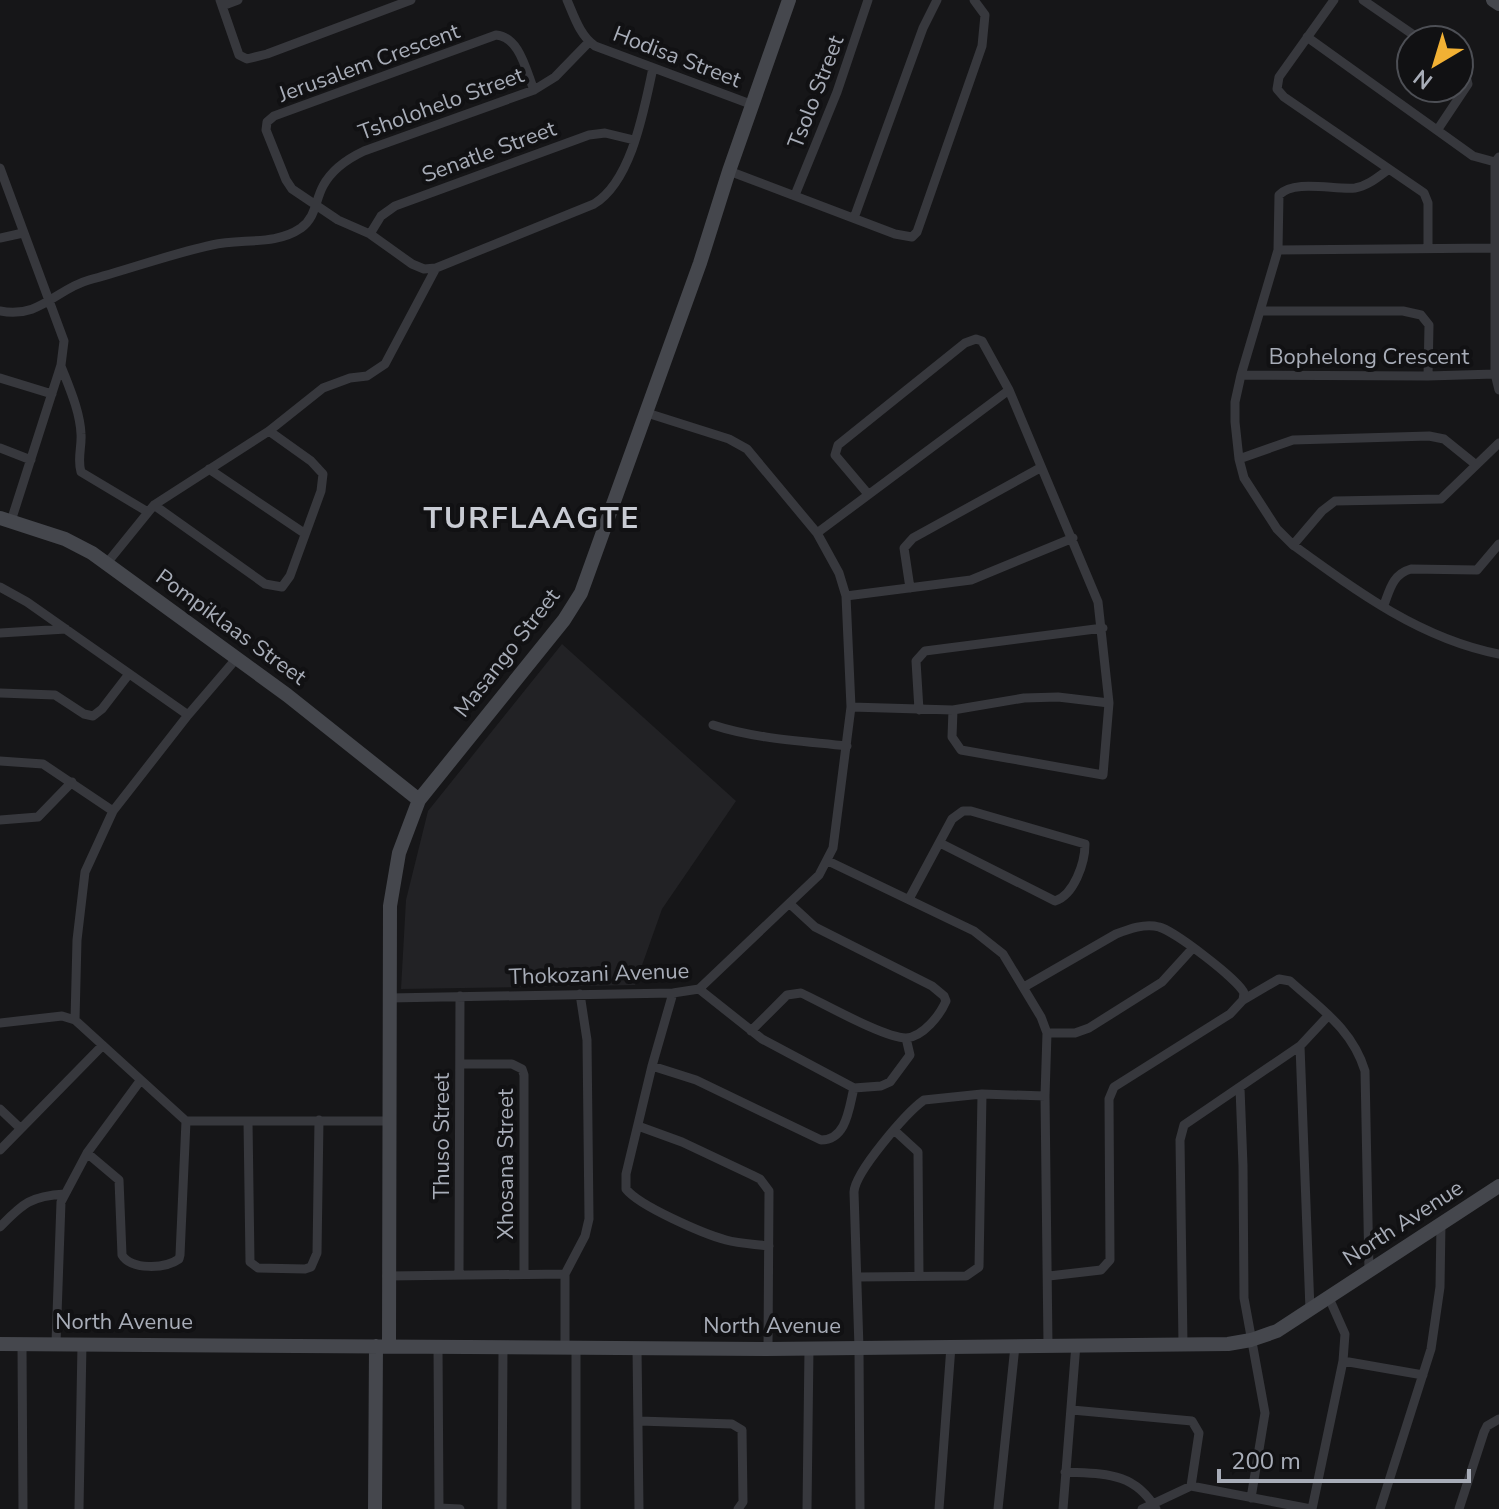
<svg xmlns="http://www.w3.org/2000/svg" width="1499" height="1509" viewBox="0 0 1499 1509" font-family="'Nunito Sans',sans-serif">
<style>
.built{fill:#222225}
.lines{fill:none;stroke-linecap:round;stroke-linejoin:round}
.street{stroke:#37383d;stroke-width:9}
.secondary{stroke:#45474d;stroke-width:14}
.labels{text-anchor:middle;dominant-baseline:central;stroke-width:8;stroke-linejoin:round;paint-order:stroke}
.street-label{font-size:22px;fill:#a8adb8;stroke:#111113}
.district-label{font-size:30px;font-weight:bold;letter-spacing:2px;fill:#c9ccd4;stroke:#111113}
</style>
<rect width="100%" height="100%" fill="#161618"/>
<path class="built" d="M 562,644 L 736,801 L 662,909 L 635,985 L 401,989 L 406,900 L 428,811 Z"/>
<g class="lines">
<path class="street" d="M 220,0 L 239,55 L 247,59 L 267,54 L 411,0
M 567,0 C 574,16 580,36 595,46 L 753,105
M 1334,0 L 1279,77 L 1277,89 L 1284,97 L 1424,193 L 1428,203 L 1428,248
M 1363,0 L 1421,40
M 222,6 L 238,0
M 1307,37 L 1473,156 L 1495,162
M 534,90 C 526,71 520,37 496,35 L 274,116 L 267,122 L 266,130 L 286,180 L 292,189 L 338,220 L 370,234 L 412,264 L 424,269 L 436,268 L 594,204 C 632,181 644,109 653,68
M 1438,129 L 1468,84 L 1466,76 L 1459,67
M 1499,157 L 1495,162 L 1495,374 L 1499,390
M 0,168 L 64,341 L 61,365 L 11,521
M 1389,169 C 1379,176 1368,186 1355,188 C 1334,190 1294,179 1279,195 L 1278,250 L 1241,375 L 1235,402 L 1235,422 L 1239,459 L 1244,478 L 1277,529 L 1293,545 C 1356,591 1421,639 1499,654
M 729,171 L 895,234 L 912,237 L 917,232 L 982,46 L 985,15 L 974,0
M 795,195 L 837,92 L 868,0
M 854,218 L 923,28 L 937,0
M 370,234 L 381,216 L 395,206 L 589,135 L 605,133 L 634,140
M 0,238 L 23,233
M 1278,250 L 1494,248
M 0,311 C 40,319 56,289 89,280 C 130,269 171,254 212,245 C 241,238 275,246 301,228 C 316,217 315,201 323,186 C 332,169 347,159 364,151 L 534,90 L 555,77 L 589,42
M 1262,311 L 1403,311 L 1421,315 L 1429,325 L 1428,376
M 61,366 C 69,387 80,411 81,434 C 82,447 77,459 81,472 L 148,512
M 1241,375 L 1428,376 L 1495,374
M 0,378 L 52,394
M 0,448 L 31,460
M 1239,459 L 1293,440 L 1429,436 L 1444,439 L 1475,464
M 209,469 L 304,533
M 868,494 L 835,455 L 838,445 L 965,343 L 976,339 L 982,341 L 1009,390 L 1098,602 L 1109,703 L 1103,775 L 961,750 L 952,737 L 953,710
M 154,505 L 265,584 L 282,587 L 290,576 L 321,491 L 323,474 L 311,461 L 269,431
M 817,533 L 1009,390
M 1293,545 L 1322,511 L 1335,501 L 1441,499 L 1499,443
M 107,563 L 154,505 L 269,431 L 323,388 L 350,378 L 367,376 L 385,364 L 436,268
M 0,587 L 27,602 L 188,715
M 910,588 L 904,548 L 913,538 L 1040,468
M 846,596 L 971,580 L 1073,538
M 1384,605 C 1390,589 1393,574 1411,569 L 1477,570 L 1499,544
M 0,633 L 66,629
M 0,693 L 55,695 L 84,714 L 93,716 L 102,709 L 129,674
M 851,707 L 953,710 L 1024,698 L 1058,697 L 1109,703
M 919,710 L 916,661 L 925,651 L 1103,628
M 713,725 C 756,739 803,741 847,746
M 0,761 L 43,764 L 113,811
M 0,820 L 38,817 L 72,782
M 828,861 L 974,931 L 1003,954 L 1041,1017 L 1047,1033 L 1045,1096 L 1048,1345
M 909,899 L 952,819 L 963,811 L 971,811 L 1085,844 C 1085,863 1074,895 1055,901 L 940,843
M 1024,987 L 1116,934 C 1129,929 1145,923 1159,927 C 1173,930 1239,980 1244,993 L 1243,1000 L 1230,1014 L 1114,1087 L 1109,1099 L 1110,1260 L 1101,1270 L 1049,1276
M 699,989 L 762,1039 L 854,1088 L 881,1086 L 890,1082 L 910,1055 L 906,1038
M 673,993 L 652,1066 L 626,1174 L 626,1189 C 639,1206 704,1234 726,1240 C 740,1244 755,1244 769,1246
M 389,998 L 673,993 L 699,989 L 819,875 L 833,848 L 851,707 L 846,596 L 839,573 L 817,533 L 747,449 L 729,439 L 647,413
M 1243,1000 L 1279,979 L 1290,981 C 1321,1009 1352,1029 1365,1071 L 1369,1271
M 75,1020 L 77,940 L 85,872 L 113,811 L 188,715 L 236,659
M 0,1023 L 62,1016 L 75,1020 L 186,1121 L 390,1121
M 751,1031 L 787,995 L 801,993 C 823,1003 884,1038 906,1038 C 923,1037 940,1015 946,1001 L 944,996 L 932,986 L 815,927 L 790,904
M 1047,1033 L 1075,1033 L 1089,1028 L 1162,982 L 1192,949
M 1300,1046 L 1310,1310
M 460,1064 L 512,1064 L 522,1069 L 524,1075 L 524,1274
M 652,1066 L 696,1080 L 821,1140 C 847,1140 849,1107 854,1088
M 1240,1088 L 1243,1166 L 1244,1298 L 1265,1413 L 1251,1498
M 0,1109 L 20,1128
M 248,1121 L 250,1262 L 258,1268 L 305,1269 L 311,1267 L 317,1253 L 319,1120
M 638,1126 L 682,1142 L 752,1175 L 760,1179 L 769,1191 L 768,1349
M 894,1130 L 918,1152 L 919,1276
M 0,1150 L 102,1046
M 87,1153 L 119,1180 L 122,1255 C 131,1270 165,1269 179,1259 L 180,1255 L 186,1121
M 0,1227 C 23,1203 31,1196 65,1194
M 459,1275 L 460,996
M 387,1276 L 565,1274 L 585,1236 L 589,1219 L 587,1040 L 580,994
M 858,1277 L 966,1276 L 979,1267 L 982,1094
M 1329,1298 L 1345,1334 L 1343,1361
M 56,1343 L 61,1202 L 87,1153 L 140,1081
M 1183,1344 L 1180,1140 L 1184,1125 L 1300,1046 L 1328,1016
M 22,1345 L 23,1509
M 438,1346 L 439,1509
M 637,1348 L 639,1509
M 565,1349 L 565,1274
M 576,1349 L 576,1509
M 1072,1410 L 1192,1421 L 1199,1433 L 1191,1486
M 639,1421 L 732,1424 L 742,1430 L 743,1502 L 738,1509
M 1065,1472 C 1103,1474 1134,1471 1156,1509
M 439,1508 L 460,1509
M 79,1509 L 82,1344
M 502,1509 L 503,1347
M 807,1509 L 809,1348
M 860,1509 L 859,1348 L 854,1192 C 855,1172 906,1113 924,1100 L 982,1094 L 1045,1096
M 939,1509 L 951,1346
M 998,1509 L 1015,1346
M 1063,1509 L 1076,1344
M 1142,1509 L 1191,1486 L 1311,1509
M 1312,1509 L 1343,1361 L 1423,1375
M 1380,1509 L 1431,1349 L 1440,1287 L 1441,1223
M 1459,1509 L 1484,1432 L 1487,1426 L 1499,1419"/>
<path class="secondary" d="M 1493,0 L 1499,4
M 0,518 L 65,539 L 92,553 L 287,695 L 419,800
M 0,1344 L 768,1349 L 1228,1344 L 1251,1340 L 1277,1331 L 1499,1186
M 389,1345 L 390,906 L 399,853 L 419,800 L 564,620 L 581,593 L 700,263 L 729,171 L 789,0
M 375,1509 L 376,1346"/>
</g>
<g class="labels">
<g class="street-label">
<text transform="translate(677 57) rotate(21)">Hodisa Street</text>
<text transform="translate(369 63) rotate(-20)">Jerusalem Crescent</text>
<text transform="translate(816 92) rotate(-69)">Tsolo Street</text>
<text transform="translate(441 104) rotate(-20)">Tsholohelo Street</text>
<text transform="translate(489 152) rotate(-20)">Senatle Street</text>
<text x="1369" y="357">Bophelong Crescent</text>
<text transform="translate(231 627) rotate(36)">Pompiklaas Street</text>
<text transform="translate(507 653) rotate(-52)">Masango Street</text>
<text transform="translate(599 974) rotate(-2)">Thokozani Avenue</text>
<text transform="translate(442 1136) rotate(-90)">Thuso Street</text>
<text transform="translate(506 1164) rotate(-90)">Xhosana Street</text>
<text transform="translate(1403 1223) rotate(-33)">North Avenue</text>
<text x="124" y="1322">North Avenue</text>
<text x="772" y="1326">North Avenue</text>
</g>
<g class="district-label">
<text x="532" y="518">TURFLAAGTE</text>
</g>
</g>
<g transform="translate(1435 64) rotate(218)"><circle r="38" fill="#111113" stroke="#4d4f55" stroke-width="2"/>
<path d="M0-6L14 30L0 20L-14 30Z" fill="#f2b134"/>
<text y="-12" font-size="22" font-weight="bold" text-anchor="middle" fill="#a8adb8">N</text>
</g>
<path d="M1219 1469v12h250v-12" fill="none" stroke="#a8adb8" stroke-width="4"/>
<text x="1231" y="1469" font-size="24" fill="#a8adb8" stroke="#111113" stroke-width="6" paint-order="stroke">200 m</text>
</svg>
